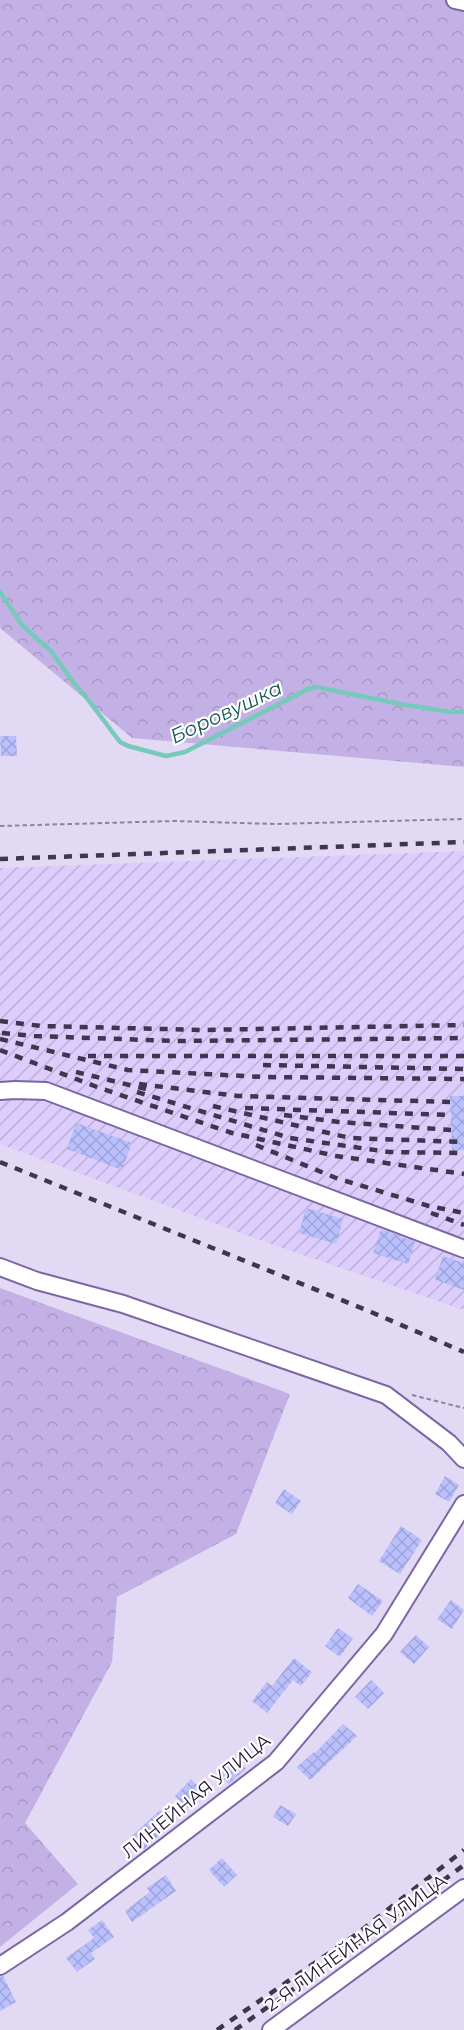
<svg xmlns="http://www.w3.org/2000/svg" width="464" height="2030" viewBox="0 0 464 2030" font-family="Montserrat,sans-serif">
<style>
.industrial{fill:url(#industrial-furrows)}
.forest{fill:url(#forest-crowns)}
.lines{fill:none;stroke-linecap:round;stroke-linejoin:round}
.stream{stroke:#75cab9;stroke-width:4.5}
.building{fill:url(#building-cross-hatch)}
.minor-casing{stroke:#7c66a5;stroke-width:20}
.path{stroke:#8b829d;stroke-width:2;stroke-dasharray:4.5 3;stroke-linecap:butt}
.minor{stroke:#fff;stroke-width:16}
.rail{stroke:#3e354f;stroke-width:4.5;stroke-dasharray:8 8;stroke-linecap:butt}
.labels{text-anchor:middle;dominant-baseline:central;stroke-width:4.5;stroke-linejoin:round;paint-order:stroke}
.street-label{font-size:18px;fill:#221932;stroke:#fff}
.water-label{font-size:20px;font-style:italic;fill:#11594e;stroke:#fff}
</style>
<defs>
<pattern id="industrial-furrows" width="10" height="10" patternUnits="userSpaceOnUse" patternTransform="scale(1.5)"><rect width="10" height="10" fill="#dccdfc"/><path d="M-1 1l2-2M0 10L10 0M9 11l2-2" fill="none" stroke="#bcafd8"/></pattern>
<pattern id="forest-crowns" width="20" height="18" patternUnits="userSpaceOnUse" patternTransform="scale(1.5)"><rect width="20" height="18" fill="#c3b1e6"/><path d="M2 6a3 3 0 1 1 6 0M12 15a3 3 0 1 1 6 0" fill="none" stroke="#a798c6"/></pattern>
<pattern id="building-cross-hatch" width="8" height="8" patternUnits="userSpaceOnUse" patternTransform="scale(1.5)"><rect width="8" height="8" fill="#b9c0fd"/><path d="M0 0l8 8M0 8l8-8" fill="none" stroke="#9fa4d9"/></pattern>
</defs>
<rect width="100%" height="100%" fill="#e2d9f5"/>
<path class="industrial" d="M 464,851 L 464,1310 L 271,1244 L 0,1144 L 0,868 Z"/>
<path class="forest" d="M 0,0 L 445,0 L 464,6 L 464,767 L 132,738 L 0,628 Z
M 0,1288 L 290,1394 L 236,1534 L 117,1597 L 112,1662 L 25,1823 L 78,1884 L 0,1947 Z"/>
<g class="lines">
<path class="stream" d="M 0,592 L 22,625 L 51,651 L 73,682 L 86,697 L 120,742 L 128,746 L 166,756 L 185,752 L 308,689 L 316,687 L 400,704 L 450,712 L 464,712"/>
</g>
<path class="building" d="M 0,736 L 16,736 L 17,756 L 1,756 Z
M 450,1096 L 464,1096 L 464,1150 L 452,1151 Z
M 76,1123 L 132,1143 L 122,1170 L 67,1149 Z
M 306,1208 L 343,1219 L 336,1244 L 299,1233 Z
M 381,1229 L 415,1242 L 408,1264 L 373,1253 Z
M 443,1256 L 464,1263 L 464,1290 L 435,1280 Z
M 445,1476 L 459,1485 L 449,1502 L 435,1494 Z
M 284,1489 L 301,1501 L 292,1514 L 275,1503 Z
M 401,1526 L 422,1540 L 400,1574 L 379,1561 Z
M 358,1584 L 383,1601 L 372,1616 L 348,1598 Z
M 451,1600 L 464,1610 L 452,1629 L 437,1619 Z
M 338,1628 L 353,1638 L 340,1657 L 325,1646 Z
M 416,1635 L 429,1647 L 414,1664 L 400,1652 Z
M 294,1658 L 312,1672 L 301,1686 L 293,1680 L 267,1713 L 252,1701 L 267,1682 L 272,1686 Z
M 371,1680 L 384,1693 L 368,1709 L 355,1697 Z
M 343,1724 L 357,1736 L 310,1780 L 297,1767 L 314,1752 L 315,1753 Z
M 232,1757 L 246,1769 L 229,1784 L 217,1773 Z
M 191,1779 L 204,1792 L 188,1808 L 175,1796 Z
M 280,1805 L 296,1814 L 288,1826 L 273,1817 Z
M 160,1810 L 172,1823 L 143,1850 L 131,1837 Z
M 222,1858 L 237,1875 L 224,1887 L 209,1870 Z
M 166,1875 L 176,1891 L 132,1922 L 125,1911 L 150,1892 L 147,1888 Z
M 102,1920 L 114,1937 L 91,1953 L 95,1959 L 77,1972 L 66,1958 L 94,1938 L 88,1930 Z
M 0,1976 L 3,1976 L 16,2002 L 0,2011 Z"/>
<g class="lines">
<defs>
<path id="minor" d="M 455,0 L 464,2
M 0,1091 L 15,1090 L 46,1091 L 464,1249
M 0,1267 L 37,1281 L 123,1304 L 386,1395 L 449,1443 L 464,1459
M 0,1966 L 67,1922 L 276,1762 L 384,1634 L 464,1504
M 271,2030 L 464,1888"/>
</defs>
<use href="#minor" class="minor-casing"/>
<path class="path" d="M 0,826 L 174,821 L 276,824 L 464,819
M 412,1395 L 464,1408"/>
<use href="#minor" class="minor"/>
<path class="rail" d="M 0,859 L 464,842
M 0,1021 L 41,1026 L 204,1030 L 464,1025
M 2,1033 L 34,1036 L 177,1041 L 464,1038
M 0,1039 L 128,1070 L 263,1077 L 464,1079
M 0,1050 L 97,1087 L 232,1133 L 336,1156 L 464,1174
M 88,1056 L 464,1056
M 263,1065 L 464,1069
M 76,1072 L 146,1089
M 139,1084 L 238,1096 L 450,1102
M 137,1092 L 290,1138 L 389,1152 L 464,1153
M 213,1106 L 350,1138 L 464,1142
M 245,1108 L 451,1115
M 284,1115 L 339,1122 L 451,1130
M 256,1145 L 336,1178 L 429,1206 L 464,1213
M 0,1162 L 371,1312 L 464,1352
M 431,1213 L 464,1225
M 217,2030 L 354,1936 L 464,1850
M 235,2030 L 359,1943 L 464,1865"/>
</g>
<g class="labels">
<g class="street-label">
<text transform="translate(196 1796) rotate(-39)">ЛИНЕЙНАЯ УЛИЦА</text>
<text transform="translate(356 1943) rotate(-36)">2-Я ЛИНЕЙНАЯ УЛИЦА</text>
</g>
<g class="water-label">
<text transform="translate(226 712) rotate(-25)">Боровушка</text>
</g>
</g>
</svg>
